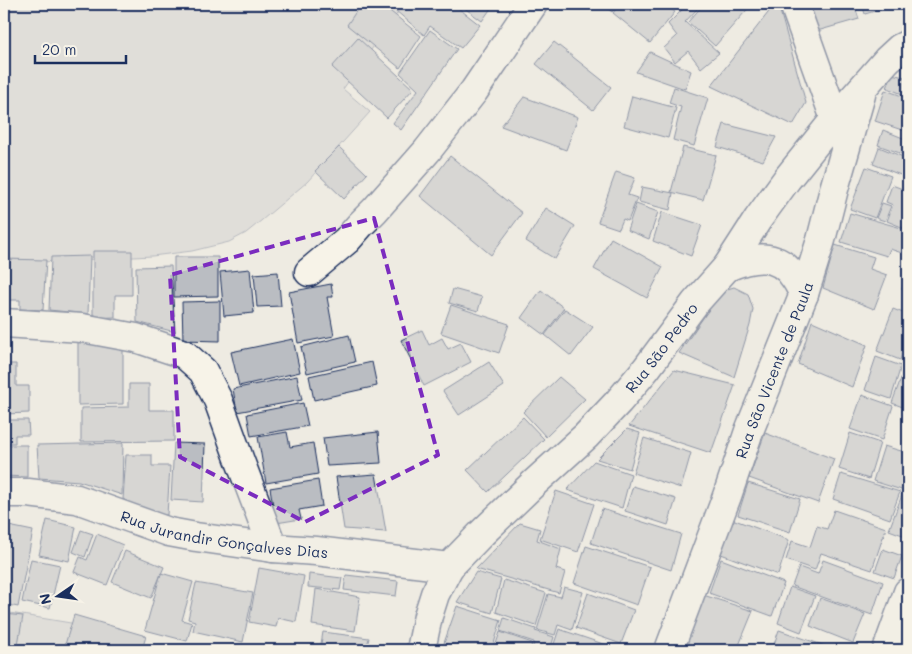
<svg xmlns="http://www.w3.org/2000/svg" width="912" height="654" viewBox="0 0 912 654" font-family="Mali,sans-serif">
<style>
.green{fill:#cfcfcf;stroke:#757f96}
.building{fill:#babdc2;stroke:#1b2f5e}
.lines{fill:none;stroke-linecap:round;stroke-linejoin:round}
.minor-casing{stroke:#1b2f5e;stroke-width:31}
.minor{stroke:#f7f3e8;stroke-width:28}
.marked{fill:none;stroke:#7b2cbf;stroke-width:4;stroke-dasharray:10 6;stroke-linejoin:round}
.labels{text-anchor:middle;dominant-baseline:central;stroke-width:4;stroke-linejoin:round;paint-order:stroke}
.street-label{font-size:15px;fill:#1b2f5e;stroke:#f7f3e8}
</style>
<rect width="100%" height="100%" fill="#eeebe2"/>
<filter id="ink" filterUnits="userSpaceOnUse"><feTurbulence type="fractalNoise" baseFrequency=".02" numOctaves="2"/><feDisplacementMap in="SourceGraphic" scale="10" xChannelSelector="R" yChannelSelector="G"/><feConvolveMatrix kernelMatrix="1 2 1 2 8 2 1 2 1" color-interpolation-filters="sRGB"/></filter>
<g filter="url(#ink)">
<path class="green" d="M 4,4 L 404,4 L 343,89 L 370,112 L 307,182 L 262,220 L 246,233 L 229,242 L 192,251 L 152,256 L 4,264 Z
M 4,612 L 89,626 L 112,633 L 152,650 L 4,650 Z"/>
<path class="building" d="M 361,4 L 381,4 L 421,36 L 400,68 L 347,25 Z
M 385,4 L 397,4 L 393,10 Z
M 400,4 L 453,4 L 480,25 L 461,48 L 430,26 L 424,35 L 395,10 Z
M 459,4 L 494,4 L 482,21 Z
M 602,4 L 618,4 L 612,12 Z
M 620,4 L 663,4 L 675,12 L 650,43 L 613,13 Z
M 688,4 L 694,4 L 698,8 L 685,22 L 719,53 L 701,68 L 688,51 L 675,62 L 664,48 L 677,36 L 668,24 Z
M 704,4 L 752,4 L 715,46 L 688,22 Z
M 775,4 L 778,4 L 806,103 L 793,125 L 711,86 Z
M 809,4 L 854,4 L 859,19 L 817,31 Z
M 862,4 L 898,4 L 865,14 Z
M 430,30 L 457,49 L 401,130 L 393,123 L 418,90 L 400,73 Z
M 358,38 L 413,89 L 387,118 L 332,67 Z
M 554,42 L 611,87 L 593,110 L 536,64 Z
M 650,52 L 691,71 L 685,89 L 636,72 Z
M 892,74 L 908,78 L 908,96 L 887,88 Z
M 674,87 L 708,98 L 694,146 L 673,140 L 681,107 L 669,103 Z
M 885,90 L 908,98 L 908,132 L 875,121 Z
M 632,96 L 676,108 L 668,138 L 624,126 Z
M 524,97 L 578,117 L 566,150 L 501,126 Z
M 724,124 L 776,137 L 763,161 L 717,147 Z
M 883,130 L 908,140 L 908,156 L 878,145 Z
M 339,147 L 367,174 L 344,199 L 315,171 Z
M 683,147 L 716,155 L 703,200 L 671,192 Z
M 879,147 L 908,159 L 908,178 L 873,164 Z
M 450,156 L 522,213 L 491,255 L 420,196 Z
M 866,167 L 891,176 L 875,218 L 850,209 Z
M 616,172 L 635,178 L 628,195 L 637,198 L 628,221 L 623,219 L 619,229 L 598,222 Z
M 892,185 L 908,191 L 908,216 L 904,228 L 887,221 L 893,205 L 886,202 Z
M 642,187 L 673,193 L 670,210 L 639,202 Z
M 882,203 L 891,206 L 885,221 L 876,218 Z
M 636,204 L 658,212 L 649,239 L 627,230 Z
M 546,208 L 575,226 L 555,259 L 526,241 Z
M 662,212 L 702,225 L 691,256 L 653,241 Z
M 850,213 L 908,230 L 902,253 L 890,249 L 887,256 L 841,242 Z
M 611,238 L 663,267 L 647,298 L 594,269 Z
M 835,245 L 874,257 L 870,269 L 887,275 L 874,309 L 823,288 Z
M 93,251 L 132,251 L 132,295 L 115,295 L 115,317 L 93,318 Z
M 90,256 L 88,314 L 49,310 L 51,257 Z
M 174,257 L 218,257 L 218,296 L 174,297 Z
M 4,259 L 46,260 L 43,310 L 20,309 L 20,300 L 4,300 Z
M 171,266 L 175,332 L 137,322 L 136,267 Z
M 908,268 L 908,291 L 902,289 Z
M 250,269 L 254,313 L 224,316 L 220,272 Z
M 278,272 L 281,306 L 257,307 L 254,274 Z
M 331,284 L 333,297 L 327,297 L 334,336 L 298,343 L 289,292 Z
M 734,287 L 748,294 L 753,309 L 750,325 L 734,377 L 679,353 L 716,299 L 724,290 Z
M 453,289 L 482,297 L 478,311 L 449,303 Z
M 541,290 L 564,308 L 544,335 L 521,318 Z
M 220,301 L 220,341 L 183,340 L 182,302 Z
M 451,305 L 509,324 L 499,353 L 441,333 Z
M 565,309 L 593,327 L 571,356 L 545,335 Z
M 893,309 L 908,315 L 908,337 L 900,360 L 877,351 Z
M 812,321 L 867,345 L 852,387 L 798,364 Z
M 422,330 L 429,345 L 442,338 L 448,349 L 461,343 L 471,362 L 424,386 L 401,340 Z
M 349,335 L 355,362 L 307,373 L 301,347 Z
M 78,339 L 123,345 L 123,404 L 78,405 Z
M 293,339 L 300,372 L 239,386 L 231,352 Z
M 908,350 L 908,365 L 903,363 Z
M 876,357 L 901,366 L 891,399 L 865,390 Z
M 372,362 L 377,386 L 314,400 L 309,376 Z
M 489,362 L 504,386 L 459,415 L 443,391 Z
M 4,364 L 16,364 L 16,386 L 29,386 L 29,413 L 4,414 Z
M 674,370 L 735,385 L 711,453 L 629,426 Z
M 904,370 L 908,372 L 908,409 L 892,403 Z
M 297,376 L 302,400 L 237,412 L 233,389 Z
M 559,377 L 585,399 L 546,437 L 523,412 Z
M 129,384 L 149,384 L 149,410 L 174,410 L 174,441 L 81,442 L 81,408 L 129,407 Z
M 862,395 L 893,406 L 882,440 L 850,429 Z
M 303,403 L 308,426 L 251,436 L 247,414 Z
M 523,417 L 544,439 L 488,492 L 467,470 Z
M 4,420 L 28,420 L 29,435 L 15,435 L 15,443 L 4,443 Z
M 627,429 L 640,433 L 630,469 L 597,459 Z
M 287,432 L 290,447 L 313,443 L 318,474 L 266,483 L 258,437 Z
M 378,432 L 381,463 L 327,466 L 323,438 Z
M 765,433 L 834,459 L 818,503 L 749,478 Z
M 850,433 L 880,443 L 869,479 L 839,469 Z
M 644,438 L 691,453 L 681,488 L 633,473 Z
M 123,443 L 122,495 L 79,481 L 39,478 L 37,445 Z
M 174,443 L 205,444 L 203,502 L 171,500 Z
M 4,445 L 27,445 L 27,477 L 4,476 Z
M 884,446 L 908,453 L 908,492 L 873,481 Z
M 126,455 L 152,455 L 152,466 L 170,466 L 167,515 L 149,515 L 123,499 Z
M 594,461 L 631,474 L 622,508 L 567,490 Z
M 376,474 L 386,532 L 344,529 L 336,477 Z
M 841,474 L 900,492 L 890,519 L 833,499 Z
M 318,480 L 322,506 L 299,510 L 301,519 L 276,523 L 270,488 Z
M 748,483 L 800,499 L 790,532 L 738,515 Z
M 633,486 L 676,499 L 668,525 L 625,511 Z
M 556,491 L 594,504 L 578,552 L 540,539 Z
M 903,492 L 908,494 L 908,537 L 889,530 Z
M 602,509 L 681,534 L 671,570 L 591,543 Z
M 834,510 L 886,528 L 872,570 L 821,553 L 815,570 L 786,560 L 792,541 L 810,547 L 817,526 L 827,529 Z
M 732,519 L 789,540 L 778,575 L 721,554 Z
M 47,520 L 76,527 L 69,561 L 39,555 Z
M 520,523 L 540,529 L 537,540 L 561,549 L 556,569 L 565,572 L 559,593 L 476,569 Z
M 4,525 L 33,531 L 18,607 L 4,604 Z
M 81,530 L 93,534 L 85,557 L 73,552 Z
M 97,534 L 123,545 L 107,585 L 74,572 L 80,557 L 87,560 Z
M 586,546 L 650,567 L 637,605 L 574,583 Z
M 883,549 L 902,556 L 894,578 L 875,571 Z
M 125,551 L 164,567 L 151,598 L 112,582 Z
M 31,559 L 60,565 L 50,608 L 22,602 Z
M 721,559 L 784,583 L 772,616 L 709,593 Z
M 823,560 L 883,582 L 872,615 L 792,586 L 799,567 L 818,574 Z
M 259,568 L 304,576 L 296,622 L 278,618 L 276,627 L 249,622 Z
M 476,572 L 501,579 L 492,613 L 457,602 Z
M 161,573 L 193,582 L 182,620 L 192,623 L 187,641 L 145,630 Z
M 309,574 L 342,578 L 340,590 L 308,587 Z
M 346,575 L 398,581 L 396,596 L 344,590 Z
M 504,580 L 546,593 L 536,626 L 496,612 Z
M 196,583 L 253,593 L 243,642 L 193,631 L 195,621 L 188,619 Z
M 564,587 L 583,592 L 572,630 L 558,625 L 555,635 L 537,630 L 548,594 L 561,597 Z
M 790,587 L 815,596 L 801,632 L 778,623 Z
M 316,589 L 360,597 L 355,631 L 312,625 Z
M 588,593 L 634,610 L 621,644 L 576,628 Z
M 697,593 L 753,611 L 737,650 L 728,650 L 726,649 L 725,650 L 676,650 Z
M 820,598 L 865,614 L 853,643 L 810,626 Z
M 457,606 L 501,620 L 492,650 L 468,650 L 444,643 Z
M 5,614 L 23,616 L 17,650 L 4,650 L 4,623 Z
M 908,614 L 908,649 L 898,646 Z
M 74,615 L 146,636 L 142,650 L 70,650 L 64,648 Z
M 504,618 L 536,629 L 535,631 L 554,637 L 550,650 L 532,650 L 534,642 L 500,631 Z
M 559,629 L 615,648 L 614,650 L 552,650 Z
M 779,630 L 837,650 L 772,650 Z
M 323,632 L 369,638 L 366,650 L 320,650 Z
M 500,632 L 532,643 L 530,650 L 494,650 Z
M 448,645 L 465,650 L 447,650 Z"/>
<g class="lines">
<defs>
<g id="minor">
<path d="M 794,4 L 835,119"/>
<path d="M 727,267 C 751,257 777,251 794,277 C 798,282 801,289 804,294"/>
<path d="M 309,272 L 347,240 L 360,225 L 375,210 L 427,151 L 474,91 L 533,4"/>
<path d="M 4,323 L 82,328 L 136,338 L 184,354 L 203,371 L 218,400 L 240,461 L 273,548"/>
<path id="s1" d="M 4,493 L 28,493 L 77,499 L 169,532 L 196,537 L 273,548 L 316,551 L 449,567"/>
<path id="s2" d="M 421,650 L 428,616 L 435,594 L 449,567 L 482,533 L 532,485 L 586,436 L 619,401 L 646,369 L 695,303 L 727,267 L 758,219 L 787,179 L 835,119 L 887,60 L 900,48 L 908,44"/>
<path id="s3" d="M 669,650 L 727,496 L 749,431 L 804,294 L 821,240 L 834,189 L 861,95"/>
<path d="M 887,650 L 908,592"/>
</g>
</defs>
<use href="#minor" class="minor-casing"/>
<use href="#minor" class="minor"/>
</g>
</g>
<path d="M0 0H912V654H0ZM 374,218 L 438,455 L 305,522 L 180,457 L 170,275 Z" fill="#eeebe2" fill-opacity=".55" fill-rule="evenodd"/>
<path class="marked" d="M 374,218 L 438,455 L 305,522 L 180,457 L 170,275 Z"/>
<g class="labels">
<g class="street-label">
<text stroke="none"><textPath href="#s2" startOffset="394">Rua São Pedro</textPath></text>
<text stroke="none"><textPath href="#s3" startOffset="299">Rua São Vicente de Paula</textPath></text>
<text stroke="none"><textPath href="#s1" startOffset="226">Rua Jurandir Gonçalves Dias</textPath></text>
</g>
</g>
<rect width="912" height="654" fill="none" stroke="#f7f3e8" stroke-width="20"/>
<rect x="10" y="10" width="892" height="634" fill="none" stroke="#1b2f5e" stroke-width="2" filter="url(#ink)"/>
<g transform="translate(58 596) rotate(257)" stroke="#f7f3e8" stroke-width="4" paint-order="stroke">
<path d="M0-4L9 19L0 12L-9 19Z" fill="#1b2f5e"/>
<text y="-8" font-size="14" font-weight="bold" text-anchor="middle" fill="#1b2f5e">N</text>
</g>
<path d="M35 55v8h91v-8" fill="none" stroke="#1b2f5e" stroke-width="2.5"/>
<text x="42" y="55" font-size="15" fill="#1b2f5e" stroke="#f7f3e8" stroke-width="4" paint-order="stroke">20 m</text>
</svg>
